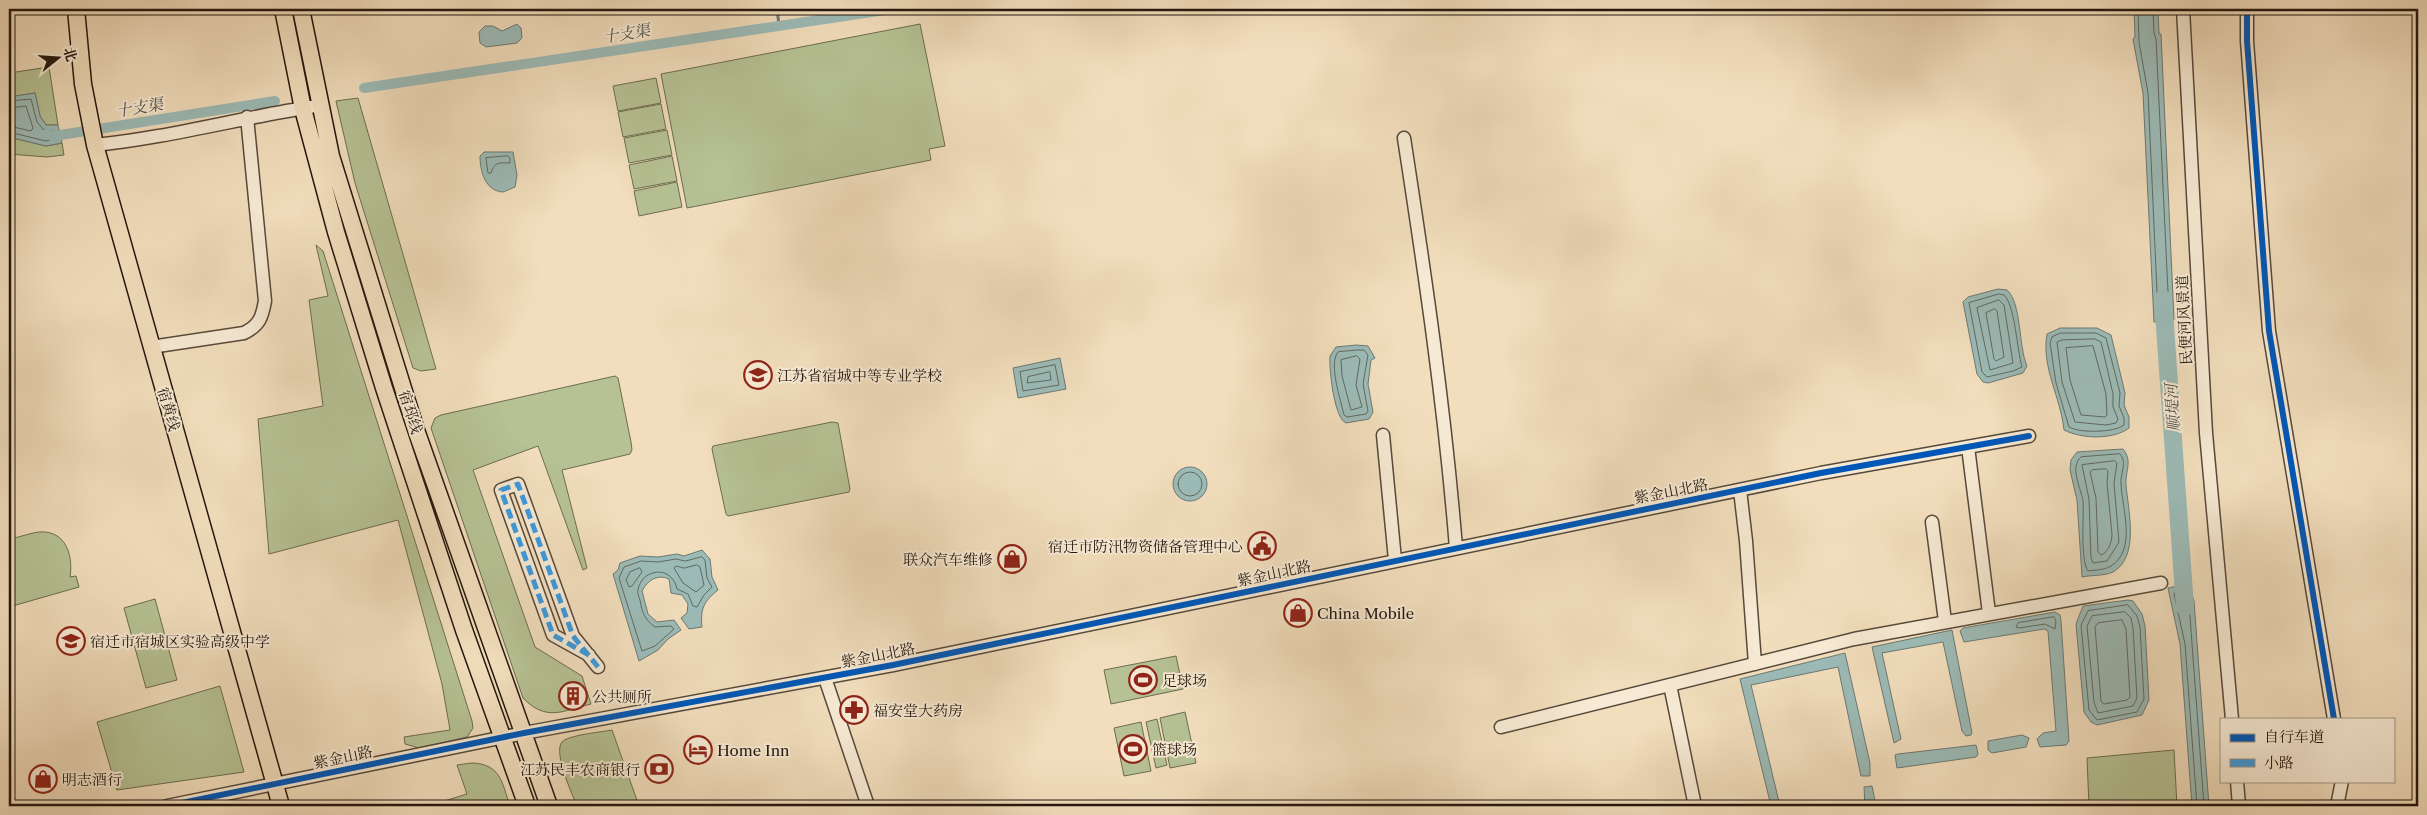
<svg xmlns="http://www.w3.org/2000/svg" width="2427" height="815" viewBox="0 0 2427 815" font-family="'Libre Caslon Text','Noto Serif SC',serif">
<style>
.green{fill:#b6c294;stroke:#6c6c51}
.water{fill:#9cbbb7;stroke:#6c7973}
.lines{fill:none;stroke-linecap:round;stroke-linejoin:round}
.shore{stroke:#606962;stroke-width:1}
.stream{stroke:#6c7973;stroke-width:3}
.canal{stroke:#9cbbb7;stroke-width:10}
.river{stroke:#9cbbb7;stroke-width:18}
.minor-casing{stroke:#57493a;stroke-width:15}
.major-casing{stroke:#23170e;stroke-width:19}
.minor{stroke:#f7ead4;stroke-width:12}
.major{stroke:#f2debd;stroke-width:16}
.quiet{stroke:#3c9ade;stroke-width:5;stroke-dasharray:10 5;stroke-linecap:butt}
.cycleway-casing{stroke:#f7ead4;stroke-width:9}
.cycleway{stroke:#0057b8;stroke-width:6}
.labels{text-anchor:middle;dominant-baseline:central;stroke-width:4;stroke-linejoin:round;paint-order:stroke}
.street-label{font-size:15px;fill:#23170e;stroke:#f7ead4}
.poi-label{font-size:15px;fill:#23170e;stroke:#f7ead4;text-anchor:start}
.water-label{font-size:16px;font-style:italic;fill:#4d5049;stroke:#f7ead4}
</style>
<rect width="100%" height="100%" fill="#f2debd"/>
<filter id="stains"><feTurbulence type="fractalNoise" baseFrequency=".004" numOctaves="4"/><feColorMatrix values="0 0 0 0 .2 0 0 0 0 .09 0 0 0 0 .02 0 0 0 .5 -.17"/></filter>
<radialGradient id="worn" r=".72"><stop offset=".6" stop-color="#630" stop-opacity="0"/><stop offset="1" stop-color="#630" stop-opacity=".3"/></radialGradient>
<path class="green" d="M 920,24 L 945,146 L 929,149 L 931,160 L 687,208 L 661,74 Z
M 49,67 L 58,125 L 46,125 L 40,116 L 35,93 L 9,97 L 9,73 Z
M 656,78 L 661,103 L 618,111 L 613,86 Z
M 358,98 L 436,369 L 421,371 L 413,368 L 355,183 L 336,101 Z
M 661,104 L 666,129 L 623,137 L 618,112 Z
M 667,130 L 672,155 L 629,163 L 624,138 Z
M 9,137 L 46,146 L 62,143 L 64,155 L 47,157 L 9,154 Z
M 672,156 L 677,181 L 634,189 L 629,165 Z
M 677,182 L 682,207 L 639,216 L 634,191 Z
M 316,245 L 323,251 L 472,721 L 473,728 L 467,737 L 419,748 L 405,744 L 404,737 L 450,730 L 442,684 L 398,520 L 269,554 L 258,419 L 323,406 L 309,300 L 328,296 Z
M 615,376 L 618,378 L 631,442 L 632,450 L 630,454 L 562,470 L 587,568 L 583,570 L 538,446 L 473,470 L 535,647 L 582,676 L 591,704 C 563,711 546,722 523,698 L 431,428 L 435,418 L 441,415 Z
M 832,422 L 838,423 L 850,489 L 849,492 L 728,516 L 726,514 L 712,449 L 713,446 Z
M 13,532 L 14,538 C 24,536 35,531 45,532 C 68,534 73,559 70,577 L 76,576 L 79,587 L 9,607 L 9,533 Z
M 155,599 L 177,680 L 146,688 L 124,608 Z
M 1176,656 L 1183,689 L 1111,704 L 1104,670 Z
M 220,686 L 244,772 L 117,790 L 97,722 Z
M 1185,712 L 1196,763 L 1170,768 L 1160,718 Z
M 1157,719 L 1167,765 L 1156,768 L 1146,722 Z
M 1141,722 L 1151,771 L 1124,776 L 1114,728 Z
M 612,730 L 639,806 L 577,806 C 572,794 553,752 562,742 C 568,735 602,732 612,730 Z
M 2174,750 L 2177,806 L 2089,806 L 2087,758 Z
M 472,763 C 501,764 502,783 510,806 L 428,806 L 467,794 L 457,765 Z"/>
<path class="water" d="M 2134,9 L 2158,9 L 2159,34 L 2161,34 L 2174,320 L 2154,322 L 2143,93 L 2133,39 L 2135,37 Z
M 517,24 L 521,28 L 522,38 L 517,43 L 486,47 L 480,43 L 479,32 L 485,26 L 493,26 L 502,31 Z
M 35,93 L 40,116 L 46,125 L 58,125 L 62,143 L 46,146 L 9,137 L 9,97 Z
M 484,152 L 513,152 L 517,175 L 515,187 L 503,192 C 485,191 480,171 480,156 Z
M 1998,289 L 2007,290 C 2022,304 2018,345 2027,366 L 2023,373 L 1988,383 L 1983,382 L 1977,374 L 1963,302 L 1968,297 Z
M 2060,328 L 2097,328 L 2111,335 L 2125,393 L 2124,405 L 2129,417 L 2129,428 C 2113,440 2082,439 2064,430 C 2061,398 2041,367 2047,334 Z
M 1356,345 L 1368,346 L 1375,358 L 1371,360 L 1368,384 L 1373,412 L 1369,419 L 1346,423 C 1334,418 1329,369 1330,356 L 1336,347 Z
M 1060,358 L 1066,389 L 1018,398 L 1013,368 Z
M 2123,449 C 2133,461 2125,471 2126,485 C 2128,509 2140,557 2113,572 C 2105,576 2091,575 2082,577 L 2077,500 L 2070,470 L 2071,460 L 2077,452 Z
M1173 484a17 17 0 1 1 34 0a17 17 0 1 1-34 0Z
M 702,550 L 710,559 L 712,577 L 718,590 C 704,601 700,609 702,627 L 689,629 L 681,618 L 687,613 L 688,604 L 682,595 L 671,593 L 669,579 C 657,574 648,580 642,591 L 648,614 L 657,622 L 674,620 L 681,630 L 668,639 L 658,650 L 639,661 L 613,574 L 618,570 L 620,563 L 640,556 L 658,557 L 677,554 L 684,556 Z
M 2188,584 L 2194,601 L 2209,806 L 2192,806 L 2180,644 L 2168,588 Z
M 2128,600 L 2133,601 L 2142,614 L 2145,626 L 2149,700 L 2142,715 L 2097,725 L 2091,722 L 2084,712 L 2076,624 L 2083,606 Z
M 2055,612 L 2060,615 L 2061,621 L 2069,741 L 2066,745 L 2040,747 L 2037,739 L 2043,733 L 2056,731 L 2048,631 L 2044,629 L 1964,642 L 1960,631 L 1963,628 Z
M 1952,630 L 1972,733 L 1971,735 L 1966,736 L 1962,731 L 1943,642 L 1882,653 L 1901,739 L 1894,743 L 1872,647 Z
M 1845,653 L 1870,763 L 1870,776 L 1861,776 L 1838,667 L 1751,685 L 1780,806 L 1771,806 L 1740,679 Z
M 2022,735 L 2029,738 L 2026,747 L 1992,753 L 1988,750 L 1988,741 Z
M 1976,745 L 1978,754 L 1976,757 L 1897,768 L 1895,755 L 1898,754 Z
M 1872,786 L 1876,806 L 1865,806 L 1864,787 Z"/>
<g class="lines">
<path class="shore" d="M 2138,9 L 2139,42 L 2148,93 L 2158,314 L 2161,316 L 2167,316 L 2169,313 L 2156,39 L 2154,33 L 2153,9
M 9,101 L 31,99 L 37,122 L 44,130 L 54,131 L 56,138 L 46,141 L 9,132
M 9,108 L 26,106 L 33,128 L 31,131 L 9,126
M 508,156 L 510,158 L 510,163 C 500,163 495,161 491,173 L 488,173 L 486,158 Z
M 1999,294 L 2004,295 C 2015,305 2017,350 2022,367 L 2013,371 L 1987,377 L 1982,372 L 1969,303 Z
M 1999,300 L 2004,305 L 2013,363 L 1990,370 L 1977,308 Z
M 1995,309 L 1997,311 L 2004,357 L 1996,361 L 1994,359 L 1986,313 Z
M 2061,333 L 2096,333 L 2106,338 L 2120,393 L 2119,406 L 2124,418 L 2124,425 C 2114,433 2079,433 2069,427 L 2056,383 L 2050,343 L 2052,337 Z
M 2095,339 L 2101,342 L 2113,394 L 2113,407 L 2118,419 L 2116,423 L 2106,425 L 2075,422 L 2062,382 L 2057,342 L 2062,340 Z
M 2093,346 L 2106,394 L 2107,415 L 2105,417 L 2081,415 L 2070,380 L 2066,348 Z
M 1357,350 L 1364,350 L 1368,355 L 1363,384 L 1368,411 L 1366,414 L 1347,417 L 1344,415 C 1341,401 1328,363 1338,352 Z
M 1357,356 L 1360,359 L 1356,385 L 1362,407 L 1351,410 L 1342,376 L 1341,360 Z
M 1055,365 L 1059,385 L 1023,391 L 1020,372 Z
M 1050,372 L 1051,380 L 1027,383 L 1028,377 Z
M 2120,454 C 2128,462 2120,474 2121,484 C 2122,508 2137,550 2111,566 C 2105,570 2095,570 2088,571 C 2080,559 2084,517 2083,501 C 2081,488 2069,467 2081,457 Z
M 2115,461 L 2117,463 L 2114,483 L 2119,542 L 2107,561 L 2093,563 L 2091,558 L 2089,499 L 2082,465 Z
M 2106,469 L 2108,471 L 2107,483 L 2112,534 C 2112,541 2109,552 2101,555 L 2098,552 L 2096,498 L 2090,472 L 2092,470 Z
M1178 484a12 12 0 1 1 24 0a12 12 0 1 1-24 0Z
M 702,557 L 705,560 L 707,578 L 712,587 L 704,595 L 697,607 L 693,606 L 688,594 L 677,589 C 672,565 643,568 638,589 C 637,593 639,597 640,600 C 642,613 645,620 655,627 L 671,626 L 674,629 L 655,646 L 642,651 L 619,578 L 624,567 L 641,561 L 658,562 L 676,559 L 685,561 Z
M 697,565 L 700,567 L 704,585 L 696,592 L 683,583 L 674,568 L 676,566 L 684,568 Z
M 640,568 L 642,572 L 632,586 L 629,587 L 626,580 L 630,572 Z
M 2128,605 L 2137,616 L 2140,627 L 2144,699 L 2137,712 L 2097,720 L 2089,710 L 2081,625 L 2088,611 Z
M 2125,612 L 2131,618 L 2133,628 L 2137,698 L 2133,706 L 2098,713 L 2094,702 L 2087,626 L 2092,616 Z
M 2054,617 L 2056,621 L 2055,629 L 2045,624 L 2019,628 L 2016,627 L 2018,623 Z
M 2122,620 L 2126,629 L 2130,697 L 2127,700 L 2104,704 L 2101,701 L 2095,627 L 2098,623 Z
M 2197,806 L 2185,644 L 2174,594 L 2176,591 L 2184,590 L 2186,591 L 2189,603 L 2204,806"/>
<path class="stream" d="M 777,9 L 779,25"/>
<path class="canal" d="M 364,88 L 892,9
M 47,134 L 54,136 L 275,101"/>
<path class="river" d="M 2163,299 L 2185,607"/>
<defs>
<path id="minor" d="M 2183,9 L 2206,433 L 2232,719
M 2247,9 L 2247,41 L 2269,331 L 2334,719
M 1404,138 C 1425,274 1445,410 1456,548
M 95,145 C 167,138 239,118 311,107
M 151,347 L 244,333 C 260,325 262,317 265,301 L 247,117
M 1383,435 L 1395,560
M 1968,447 L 1989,613
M 1740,490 L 1746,541 L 1755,664
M 1932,522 L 1945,621
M 589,655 L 553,635 L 501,490 L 518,484 L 573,636 L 598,667
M 825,678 L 868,806
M 1670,685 L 1695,806
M 1501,727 L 1854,639 L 2161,583
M 2237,781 L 2239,806
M 167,806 L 524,733 L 893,665 L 1821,473 L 2029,436
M 2337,806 L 2342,781"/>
<path id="major" d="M 76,9 L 83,84 L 95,145 L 281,806
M 283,9 L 303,109 L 336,232 L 384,388 L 464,630 L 527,806
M 301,9 L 331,156 L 416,430 L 549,806"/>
</defs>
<use href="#minor" class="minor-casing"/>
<use href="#major" class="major-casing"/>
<use href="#minor" class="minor"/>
<use href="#major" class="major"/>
<path class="quiet" d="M 589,655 L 553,635 L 501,490 L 518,484 L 573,636 L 598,667"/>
<defs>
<path id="cycleway" d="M 2247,9 L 2247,41 L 2269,331 L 2334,719
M 167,806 L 524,733 L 893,665 L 1821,473 L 2029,436"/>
</defs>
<use href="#cycleway" class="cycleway-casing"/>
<use href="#cycleway" class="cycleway"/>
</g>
<defs>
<symbol id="school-ring" viewBox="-11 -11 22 22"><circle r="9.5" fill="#f7ead4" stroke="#8f2418" stroke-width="1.5"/><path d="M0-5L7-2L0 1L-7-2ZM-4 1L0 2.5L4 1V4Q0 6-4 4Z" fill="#8f2418"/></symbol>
<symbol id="civic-ring" viewBox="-11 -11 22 22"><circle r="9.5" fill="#f7ead4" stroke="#8f2418" stroke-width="1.5"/><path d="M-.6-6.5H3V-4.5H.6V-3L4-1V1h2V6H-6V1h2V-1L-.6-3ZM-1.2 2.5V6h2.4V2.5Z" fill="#8f2418"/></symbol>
<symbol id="shop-ring" viewBox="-11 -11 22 22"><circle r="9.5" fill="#f7ead4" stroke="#8f2418" stroke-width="1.5"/><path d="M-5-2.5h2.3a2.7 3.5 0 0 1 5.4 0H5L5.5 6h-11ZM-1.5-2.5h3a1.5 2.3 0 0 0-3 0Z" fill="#8f2418"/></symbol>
<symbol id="stadium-ring" viewBox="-11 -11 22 22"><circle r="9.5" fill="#f7ead4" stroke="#8f2418" stroke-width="1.5"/><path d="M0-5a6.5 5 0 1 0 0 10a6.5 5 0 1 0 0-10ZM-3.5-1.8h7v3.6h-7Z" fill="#8f2418"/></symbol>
<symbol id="building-ring" viewBox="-11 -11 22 22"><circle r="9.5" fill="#f7ead4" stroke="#8f2418" stroke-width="1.5"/><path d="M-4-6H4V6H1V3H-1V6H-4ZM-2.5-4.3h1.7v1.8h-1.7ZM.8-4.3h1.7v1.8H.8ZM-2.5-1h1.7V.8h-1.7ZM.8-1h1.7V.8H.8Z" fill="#8f2418"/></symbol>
<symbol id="pharmacy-ring" viewBox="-11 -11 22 22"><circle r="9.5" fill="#f7ead4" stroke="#8f2418" stroke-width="1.5"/><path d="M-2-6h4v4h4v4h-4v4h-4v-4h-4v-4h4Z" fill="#8f2418"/></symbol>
<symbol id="hotel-ring" viewBox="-11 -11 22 22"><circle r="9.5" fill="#f7ead4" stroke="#8f2418" stroke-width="1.5"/><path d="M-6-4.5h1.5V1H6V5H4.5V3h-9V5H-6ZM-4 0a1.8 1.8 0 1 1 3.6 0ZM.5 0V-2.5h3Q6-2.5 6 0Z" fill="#8f2418"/></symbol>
<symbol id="bank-ring" viewBox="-11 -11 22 22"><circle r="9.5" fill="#f7ead4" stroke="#8f2418" stroke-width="1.5"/><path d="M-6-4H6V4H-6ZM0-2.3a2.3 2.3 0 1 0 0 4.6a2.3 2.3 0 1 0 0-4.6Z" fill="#8f2418"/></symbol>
</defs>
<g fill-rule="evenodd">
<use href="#school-ring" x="742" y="359" width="32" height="32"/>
<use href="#civic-ring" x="1246" y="530" width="32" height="32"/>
<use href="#shop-ring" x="996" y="543" width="32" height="32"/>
<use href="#shop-ring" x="1282" y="597" width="32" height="32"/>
<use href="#school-ring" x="55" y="625" width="32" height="32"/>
<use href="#stadium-ring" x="1127" y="664" width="32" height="32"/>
<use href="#building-ring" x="557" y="680" width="32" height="32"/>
<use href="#pharmacy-ring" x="838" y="694" width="32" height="32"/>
<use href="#stadium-ring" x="1117" y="733" width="32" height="32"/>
<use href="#hotel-ring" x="682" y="734" width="32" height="32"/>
<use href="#bank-ring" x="643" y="753" width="32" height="32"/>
<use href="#shop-ring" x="27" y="763" width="32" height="32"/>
</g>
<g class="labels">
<g class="street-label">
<text transform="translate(2184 320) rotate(-93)">民便河风景道</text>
<text transform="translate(169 409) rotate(74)">宿黄线</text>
<text transform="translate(411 412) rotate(72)">宿邳线</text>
<text transform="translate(1671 491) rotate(-11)">紫金山北路</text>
<text transform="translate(1274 573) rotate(-12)">紫金山北路</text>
<text transform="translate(878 655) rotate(-11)">紫金山北路</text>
<text transform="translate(343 757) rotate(-12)">紫金山路</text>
</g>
<g class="poi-label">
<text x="777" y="375">江苏省宿城中等专业学校</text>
<text x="1243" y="546" text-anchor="end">宿迁市防汛物资储备管理中心</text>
<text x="993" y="559" text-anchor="end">联众汽车维修</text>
<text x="1317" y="613">China Mobile</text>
<text x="90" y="641">宿迁市宿城区实验高级中学</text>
<text x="1162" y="680">足球场</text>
<text x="592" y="696">公共厕所</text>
<text x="873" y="710">福安堂大药房</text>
<text x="1152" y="749">篮球场</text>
<text x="717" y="750">Home Inn</text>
<text x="640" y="769" text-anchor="end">江苏民丰农商银行</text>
<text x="62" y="779">明志酒行</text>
</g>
<g class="water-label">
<text transform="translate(626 33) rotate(-9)">十支渠</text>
<text transform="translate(139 107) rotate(-9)">十支渠</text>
<text transform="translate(2172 408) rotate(-94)">顺堤河</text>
</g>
</g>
<rect width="2427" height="815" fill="none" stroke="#f2debd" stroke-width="30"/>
<rect x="10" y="10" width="2407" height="795" fill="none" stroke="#23170e" stroke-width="2.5"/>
<rect x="15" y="15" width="2397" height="785" fill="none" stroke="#23170e"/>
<rect x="2220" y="718" width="175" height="65" fill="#f7ead4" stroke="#a29685"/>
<rect x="2230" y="734" width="25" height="8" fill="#0057b8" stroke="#a29685"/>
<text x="2264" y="742" font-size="15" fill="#23170e">自行车道</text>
<rect x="2230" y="759" width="25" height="8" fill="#3c9ade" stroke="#a29685"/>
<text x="2264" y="768" font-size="15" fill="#23170e">小路</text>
<g transform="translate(58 58) rotate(73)" stroke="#f7ead4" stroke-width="4" paint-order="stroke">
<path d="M0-4L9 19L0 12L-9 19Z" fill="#23170e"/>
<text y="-8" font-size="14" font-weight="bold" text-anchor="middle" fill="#23170e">北</text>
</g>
<rect width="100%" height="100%" filter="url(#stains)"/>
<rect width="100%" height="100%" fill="url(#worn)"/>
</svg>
